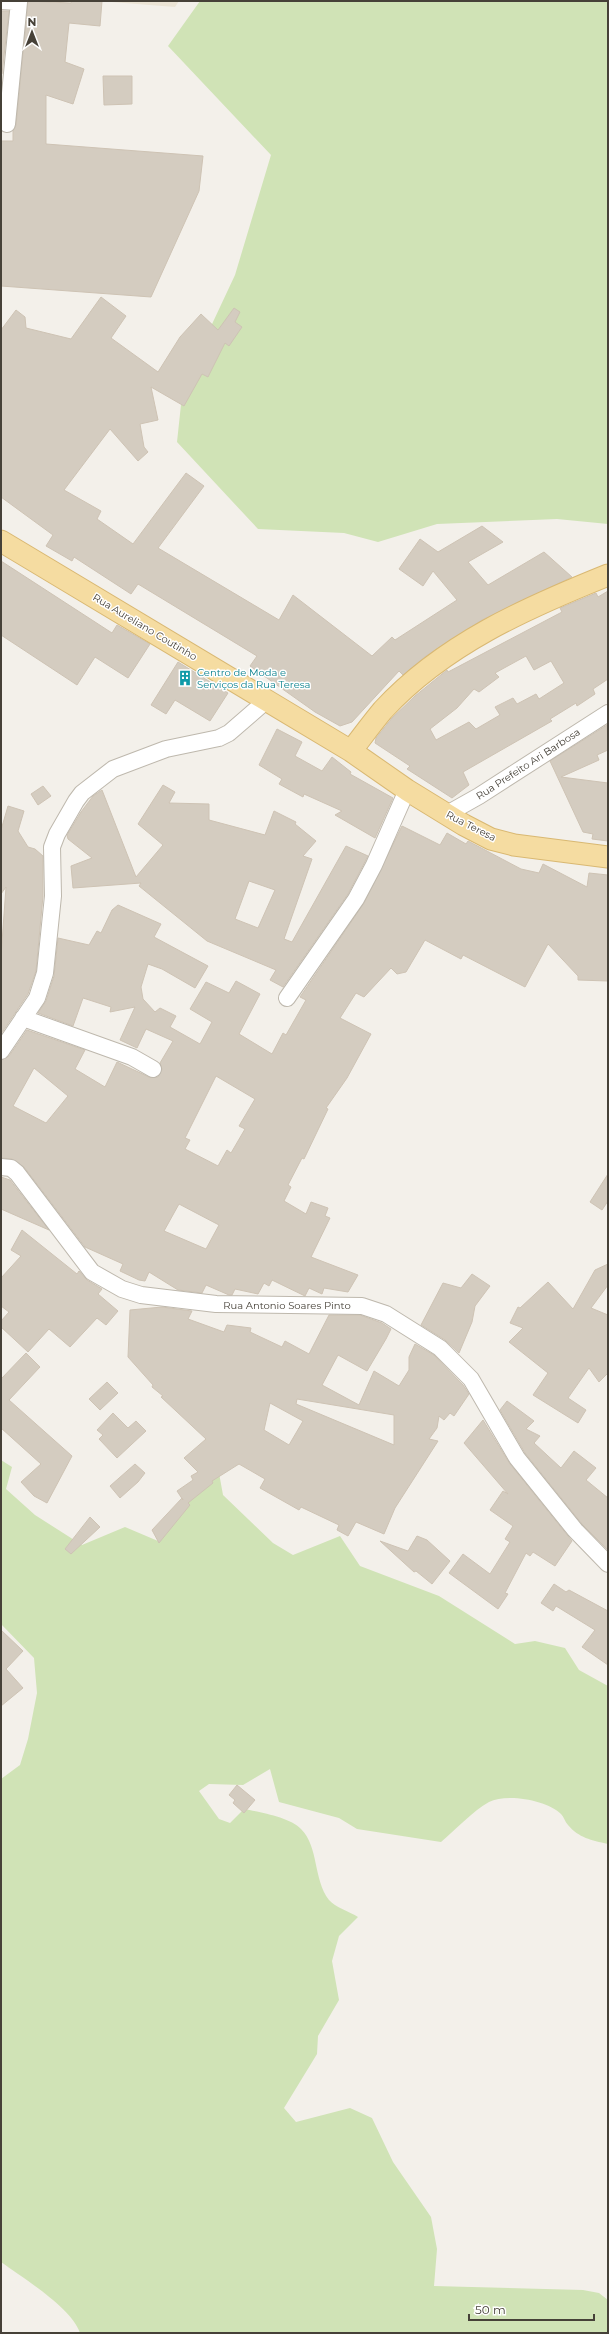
<svg xmlns="http://www.w3.org/2000/svg" width="609" height="2334" viewBox="0 0 609 2334" font-family="Montserrat,sans-serif">
<style>
.education{fill:#ebe4d5}
.green{fill:#d0e3b6}
.building{fill:#d4ccc0;stroke:#cec3b4;fill-rule:evenodd}
.lines{fill:none;stroke-linecap:round;stroke-linejoin:round}
.minor-casing{stroke:#beb8ad;stroke-width:18}
.major-casing{stroke:#d9b872;stroke-width:23}
.minor{stroke:#fff;stroke-width:16}
.major{stroke:#f5dca1;stroke-width:21}
.labels{text-anchor:middle;dominant-baseline:central;stroke-width:3;stroke-linejoin:round;paint-order:stroke}
.street-label{font-size:10px;fill:#464138;stroke:#fff}
.culture-label{font-size:10px;fill:#0d838f;stroke:#fff;text-anchor:start}
</style>
<rect width="100%" height="100%" fill="#f3f0ea"/>
<path class="education" d="M 99,1 L 179,1 L 175,7 Z"/>
<path class="green" d="M 200,1 L 608,1 L 608,524 L 557,519 L 437,524 L 378,542 L 344,533 L 258,529 L 177,442 L 183,386 L 235,275 L 271,155 L 168,46 Z
M 1,1460 L 12,1467 L 6,1489 L 35,1515 L 82,1545 L 125,1527 L 158,1541 L 194,1494 L 219,1473 L 223,1495 L 273,1543 L 293,1555 L 340,1536 L 360,1566 L 439,1596 L 515,1644 L 535,1641 L 565,1648 L 579,1670 L 608,1686 L 608,1844 C 591,1840 579,1838 568,1825 C 565,1822 564,1817 561,1814 C 547,1800 507,1793 489,1802 C 473,1811 455,1830 441,1842 L 357,1829 L 339,1818 L 279,1802 L 270,1769 L 243,1785 L 209,1784 L 199,1791 L 219,1819 L 230,1823 L 244,1809 C 259,1812 290,1817 301,1829 C 319,1847 313,1879 329,1900 C 335,1907 350,1912 358,1917 L 339,1936 L 332,1961 L 339,2000 L 318,2036 L 317,2054 L 284,2108 L 296,2122 L 350,2108 L 372,2118 L 393,2162 L 431,2217 L 437,2249 L 434,2286 L 583,2290 L 599,2293 L 608,2300 L 608,2333 L 80,2333 C 72,2308 23,2278 1,2262 L 1,1779 L 20,1765 L 28,1739 L 37,1693 L 34,1658 L 1,1624 Z"/>
<path class="building" d="M 28,1 L 71,3 L 72,1 L 102,1 L 100,26 L 69,23 L 65,62 L 84,69 L 73,104 L 46,95 L 46,144 L 203,156 L 199,191 L 151,297 L 1,286 L 1,141 L 13,141 L 13,131 L 16,125 Z
M 1,11 L 9,11 L 2,74 L 1,74 Z
M 103,76 L 132,76 L 132,104 L 104,105 Z
M 101,297 L 126,316 L 111,338 L 158,372 L 180,337 L 201,314 L 218,330 L 234,308 L 240,312 L 235,322 L 242,327 L 229,346 L 225,343 L 208,377 L 202,374 L 184,406 L 151,387 L 158,420 L 140,424 L 144,447 L 148,452 L 138,461 L 110,429 L 64,490 L 101,511 L 97,519 L 133,544 L 186,473 L 204,486 L 158,548 L 279,620 L 293,595 L 372,656 L 392,637 L 395,640 L 457,600 L 433,571 L 423,586 L 399,569 L 420,539 L 438,552 L 482,526 L 503,542 L 468,562 L 488,585 L 544,552 L 572,577 L 482,620 L 426,656 L 403,675 L 399,671 L 352,722 L 340,726 L 315,712 L 250,666 L 257,656 L 138,584 L 131,594 L 74,557 L 72,561 L 46,546 L 53,535 L 1,497 L 1,330 L 16,310 L 25,317 L 26,328 L 71,339 Z
M 1,561 L 112,633 L 117,625 L 150,644 L 128,678 L 95,657 L 77,685 L 1,635 Z
M 608,591 L 608,679 L 593,689 L 595,694 L 577,706 L 576,703 L 550,719 L 552,721 L 463,772 L 469,785 L 452,798 L 407,769 L 410,766 L 375,743 L 376,738 L 392,718 L 415,696 L 447,670 L 448,672 L 562,612 L 560,608 L 596,593 L 598,597 ZM 526,656 L 534,670 L 551,661 L 564,683 L 539,699 L 536,694 L 517,704 L 513,698 L 495,707 L 500,715 L 476,729 L 469,722 L 436,740 L 430,729 L 457,708 L 474,689 L 479,692 L 499,677 L 495,673 Z
M 178,662 L 228,693 L 210,721 L 175,700 L 166,714 L 151,705 Z
M 607,725 L 608,750 L 597,755 L 599,760 L 561,777 L 608,783 L 608,841 L 592,839 L 593,834 L 583,832 L 550,761 Z
M 277,729 L 302,742 L 295,756 L 322,771 L 332,757 L 351,772 L 350,774 L 393,798 L 375,838 L 335,815 L 342,811 L 304,794 L 303,797 L 279,784 L 282,779 L 259,765 Z
M 163,785 L 175,792 L 169,803 L 209,804 L 209,820 L 265,835 L 274,811 L 296,822 L 295,824 L 316,841 L 303,856 L 312,859 L 284,939 L 292,942 L 346,846 L 368,856 L 348,894 L 283,987 L 270,980 L 276,970 L 207,941 L 139,886 L 141,883 L 73,888 L 71,866 L 92,858 L 68,839 L 67,835 L 81,812 L 93,796 L 102,790 L 136,877 L 163,845 L 138,824 ZM 249,881 L 275,890 L 258,928 L 235,919 Z
M 43,786 L 51,796 L 38,805 L 31,794 Z
M 8,806 L 24,811 L 18,831 L 28,847 L 35,849 L 43,856 L 43,896 L 36,971 L 28,994 L 1,1034 L 1,956 L 6,887 L 1,894 L 1,830 Z
M 402,826 L 440,845 L 447,833 L 466,844 L 468,841 L 521,869 L 539,873 L 543,864 L 587,887 L 589,873 L 608,875 L 608,981 L 578,980 L 578,976 L 548,944 L 525,987 L 463,955 L 461,959 L 425,940 L 406,972 L 397,974 L 391,968 L 364,997 L 356,993 L 340,1018 L 371,1034 L 347,1078 L 326,1108 L 328,1109 L 304,1159 L 302,1158 L 288,1185 L 291,1187 L 284,1201 L 306,1214 L 311,1202 L 328,1208 L 325,1216 L 330,1218 L 311,1257 L 358,1275 L 348,1292 L 324,1288 L 322,1294 L 309,1288 L 305,1296 L 272,1280 L 269,1286 L 264,1283 L 258,1294 L 235,1289 L 232,1295 L 229,1295 L 206,1285 L 202,1293 L 178,1290 L 149,1272 L 145,1281 L 139,1280 L 120,1271 L 123,1264 L 85,1247 L 24,1167 L 12,1159 L 1,1158 L 1,1060 L 9,1056 L 27,1030 L 85,1050 L 75,1069 L 105,1087 L 117,1062 L 149,1077 L 158,1077 L 162,1069 L 160,1063 L 173,1041 L 146,1029 L 137,1048 L 120,1040 L 135,1007 L 110,1012 L 111,1007 L 83,998 L 73,1026 L 38,1013 L 46,1001 L 54,976 L 58,938 L 89,945 L 97,931 L 101,933 L 112,910 L 118,905 L 161,924 L 154,937 L 208,966 L 195,988 L 162,969 L 148,964 L 141,987 L 143,999 L 155,1012 L 160,1008 L 176,1016 L 170,1027 L 200,1044 L 212,1022 L 190,1009 L 206,982 L 229,993 L 236,981 L 260,994 L 239,1034 L 272,1054 L 283,1033 L 286,1035 L 306,1000 L 300,997 L 364,903 ZM 34,1068 L 68,1096 L 46,1123 L 13,1106 ZM 216,1076 L 255,1099 L 239,1126 L 245,1129 L 231,1153 L 227,1150 L 218,1166 L 185,1149 L 190,1140 L 185,1138 ZM 179,1204 L 219,1225 L 206,1249 L 164,1231 Z
M 608,1174 L 608,1201 L 602,1210 L 590,1202 Z
M 1,1177 L 10,1180 L 49,1230 L 1,1209 Z
M 22,1230 L 77,1274 L 79,1271 L 87,1280 L 102,1289 L 98,1294 L 118,1311 L 106,1325 L 97,1318 L 70,1347 L 49,1329 L 28,1352 L 1,1327 L 1,1321 L 9,1312 L 1,1306 L 1,1278 L 21,1256 L 11,1250 Z
M 608,1264 L 608,1285 L 591,1308 L 608,1315 L 608,1373 L 599,1382 L 589,1368 L 568,1398 L 586,1410 L 578,1423 L 533,1395 L 548,1373 L 509,1342 L 523,1328 L 510,1323 L 518,1307 L 520,1308 L 548,1282 L 573,1309 L 595,1270 Z
M 472,1274 L 490,1286 L 475,1306 L 472,1322 L 459,1353 L 445,1340 L 421,1325 L 443,1283 L 461,1288 Z
M 162,1307 L 192,1311 L 188,1319 L 224,1332 L 227,1325 L 251,1328 L 250,1332 L 282,1347 L 285,1341 L 309,1354 L 329,1315 L 360,1315 L 382,1323 L 391,1329 L 386,1339 L 367,1371 L 338,1355 L 322,1385 L 359,1405 L 374,1371 L 399,1386 L 409,1370 L 409,1357 L 415,1344 L 434,1355 L 463,1385 L 469,1394 L 454,1416 L 450,1413 L 444,1420 L 439,1416 L 437,1428 L 429,1439 L 438,1441 L 395,1508 L 384,1534 L 356,1522 L 348,1536 L 337,1530 L 339,1525 L 301,1507 L 299,1510 L 260,1488 L 265,1479 L 239,1464 L 212,1481 L 213,1483 L 188,1503 L 190,1505 L 159,1543 L 152,1530 L 182,1498 L 183,1500 L 177,1491 L 193,1480 L 191,1476 L 198,1472 L 184,1458 L 206,1439 L 161,1397 L 163,1396 L 152,1387 L 153,1385 L 128,1357 L 130,1310 ZM 297,1399 L 394,1415 L 394,1445 L 296,1404 ZM 270,1403 L 303,1421 L 289,1445 L 264,1430 Z
M 26,1353 L 40,1367 L 9,1400 L 72,1456 L 47,1503 L 34,1496 L 21,1482 L 41,1464 L 1,1428 L 1,1379 Z
M 107,1382 L 118,1393 L 100,1410 L 89,1399 Z
M 507,1401 L 534,1421 L 526,1429 L 540,1436 L 534,1443 L 561,1468 L 574,1451 L 596,1468 L 586,1480 L 608,1498 L 608,1550 L 582,1524 L 525,1453 L 500,1410 Z
M 113,1413 L 128,1428 L 136,1421 L 146,1431 L 117,1458 L 99,1439 L 103,1435 L 97,1430 Z
M 483,1420 L 510,1464 L 572,1541 L 555,1566 L 533,1552 L 530,1556 L 526,1553 L 505,1593 L 508,1594 L 498,1609 L 449,1573 L 463,1554 L 490,1574 L 510,1542 L 505,1539 L 513,1526 L 490,1510 L 503,1491 L 508,1494 L 464,1443 Z
M 135,1464 L 145,1473 L 138,1482 L 120,1498 L 110,1486 Z
M 90,1517 L 100,1527 L 71,1554 L 65,1549 Z
M 417,1536 L 427,1540 L 450,1561 L 432,1584 L 416,1571 L 414,1572 L 380,1541 L 408,1551 Z
M 554,1584 L 566,1592 L 569,1590 L 608,1611 L 608,1665 L 582,1647 L 595,1630 L 556,1606 L 553,1611 L 541,1603 Z
M 1,1630 L 23,1651 L 6,1669 L 23,1688 L 1,1706 Z
M 237,1785 L 255,1800 L 244,1813 L 233,1803 L 235,1800 L 229,1795 Z"/>
<g class="lines">
<defs>
<path id="minor" d="M 1,1 L 19,2 L 7,124
M 447,814 L 479,796 L 608,713
M 287,998 L 356,899 L 374,865 L 407,790
M 23,1018 L 132,1057 L 153,1069
M 1,1051 L 37,998 L 45,973 L 53,896 L 52,847 L 57,834 L 76,801 L 82,793 L 113,769 L 166,749 L 219,738 L 229,733 L 267,700
M 1,1167 L 11,1168 L 17,1173 L 92,1272 L 122,1289 L 141,1295 L 216,1304 L 362,1306 L 386,1314 L 440,1348 L 471,1379 L 517,1458 L 575,1530 L 608,1564"/>
<path id="major" d="M 1,541 L 351,751 L 407,790 L 464,825 L 491,839 L 514,845 L 608,857
M 351,751 C 362,737 372,723 383,710 C 444,644 526,608 608,575"/>
</defs>
<use href="#minor" class="minor-casing"/>
<use href="#major" class="major-casing"/>
<use href="#minor" class="minor"/>
<use href="#major" class="major"/>
</g>
<defs>
<symbol id="building-bare" viewBox="-9 -9 18 18"><path d="M-4-6H4V6H1V3H-1V6H-4ZM-2.5-4.3h1.7v1.8h-1.7ZM.8-4.3h1.7v1.8H.8ZM-2.5-1h1.7V.8h-1.7ZM.8-1h1.7V.8H.8Z" fill="#0f9aa8" stroke="#fff" stroke-width="2.5" paint-order="stroke"/></symbol>
</defs>
<g fill-rule="evenodd">
<use href="#building-bare" x="174" y="667" width="22" height="22"/>
</g>
<g class="labels">
<g class="street-label">
<text transform="translate(145 627) rotate(31)">Rua Aureliano Coutinho</text>
<text transform="translate(528 764) rotate(-33)">Rua Prefeito Ari Barbosa</text>
<text transform="translate(471 826) rotate(27)">Rua Teresa</text>
<text x="287" y="1305">Rua Antonio Soares Pinto</text>
</g>
<g class="culture-label">
<text x="197" y="672">Centro de Moda e<tspan x="197" dy="12">Serviços da Rua Teresa</tspan></text>
</g>
</g>
<rect width="609" height="2334" fill="none" stroke="#464138" stroke-width="4"/>
<g transform="translate(32 32)" stroke="#ffffff" stroke-width="3" paint-order="stroke">
<path d="M0-3L7 15L0 10L-7 15Z" fill="#464138"/>
<text y="-6" font-size="11" font-weight="bold" text-anchor="middle" fill="#464138">N</text>
</g>
<path d="M469 2314v6h125v-6" fill="none" stroke="#464138" stroke-width="2"/>
<text x="475" y="2314" font-size="12" fill="#464138" stroke="#ffffff" stroke-width="3" paint-order="stroke">50 m</text>
</svg>
